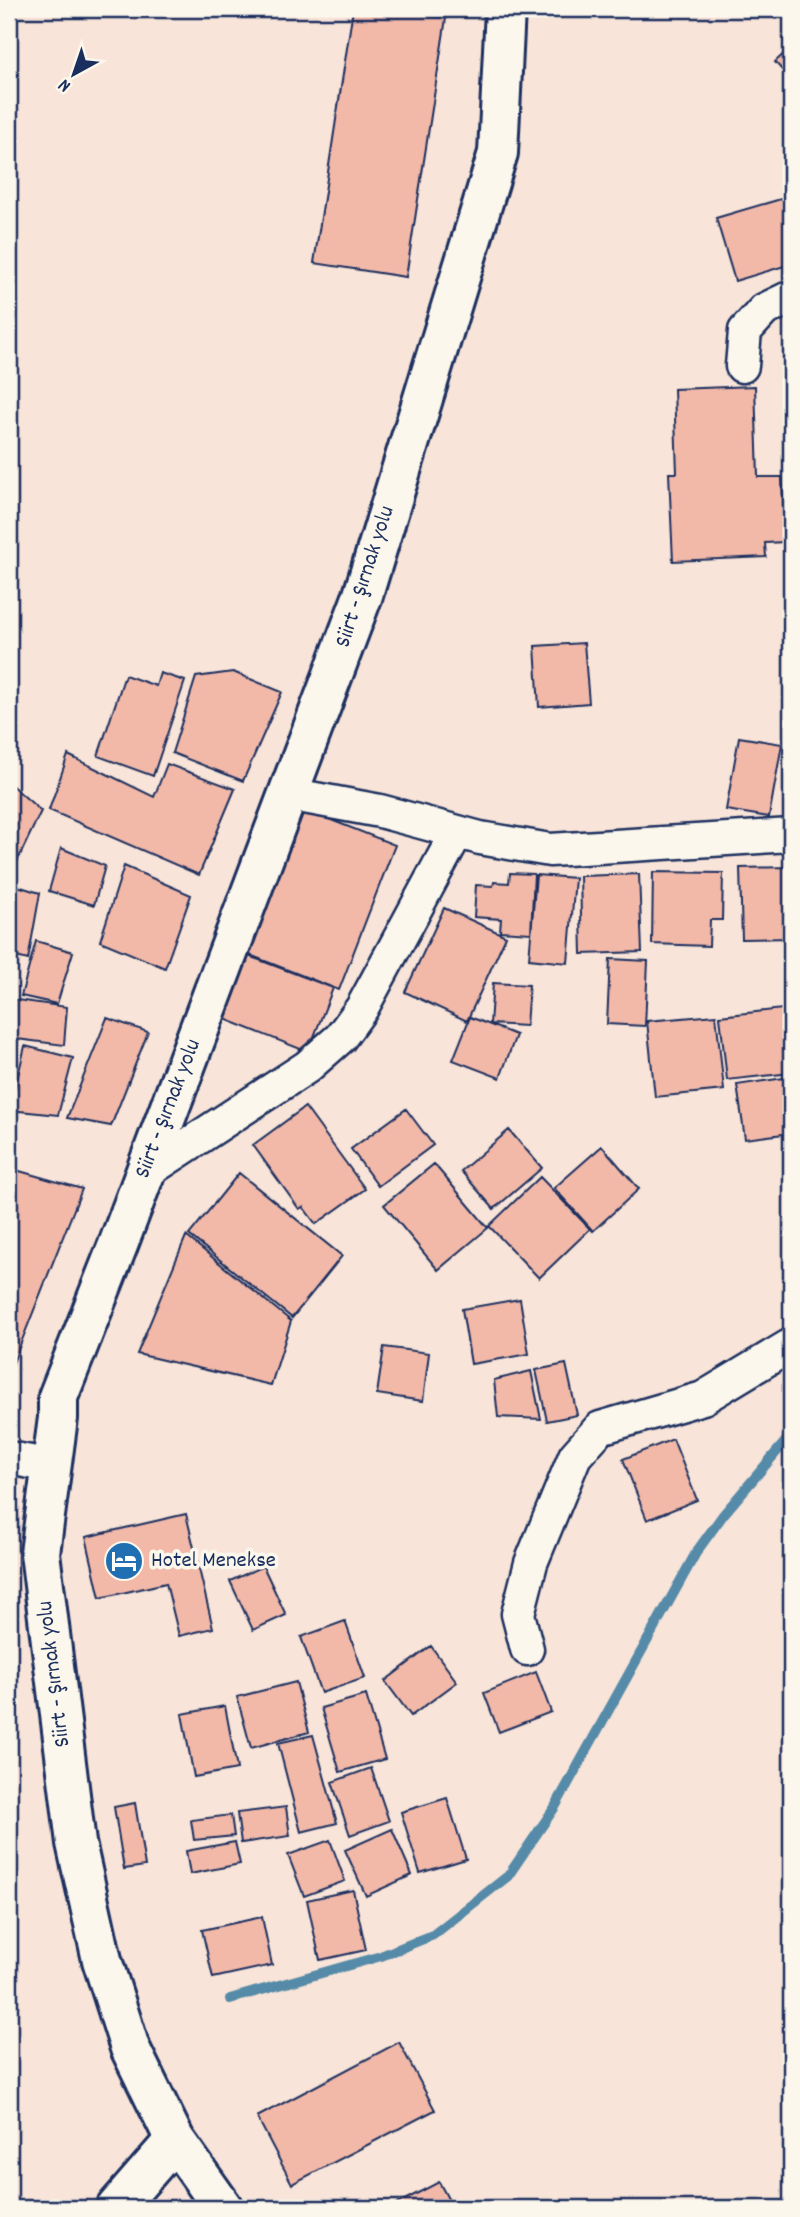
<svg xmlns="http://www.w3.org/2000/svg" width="800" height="2217" viewBox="0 0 800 2217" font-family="Dekko,sans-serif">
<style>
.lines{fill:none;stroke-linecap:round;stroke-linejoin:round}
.stream{stroke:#548aa8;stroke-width:10}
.building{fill:#f2b9a9;stroke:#1b2f5e;stroke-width:2}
.street-casing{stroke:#1b2f5e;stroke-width:37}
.secondary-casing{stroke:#1b2f5e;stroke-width:44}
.street{stroke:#fbf7ec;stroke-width:32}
.secondary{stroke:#fbf7ec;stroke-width:38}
.labels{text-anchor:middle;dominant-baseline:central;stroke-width:7;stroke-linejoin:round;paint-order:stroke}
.street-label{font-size:23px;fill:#1b2f5e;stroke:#fbf7ec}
.poi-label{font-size:23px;fill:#1b2f5e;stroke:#fbf7ec;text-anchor:start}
</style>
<rect width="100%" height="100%" fill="#f8e4d8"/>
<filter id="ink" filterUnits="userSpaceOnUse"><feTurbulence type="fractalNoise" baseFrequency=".0143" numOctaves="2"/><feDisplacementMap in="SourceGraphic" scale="14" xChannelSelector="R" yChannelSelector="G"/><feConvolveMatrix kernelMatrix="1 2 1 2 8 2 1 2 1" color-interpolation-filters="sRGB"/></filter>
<g filter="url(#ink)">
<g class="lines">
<path class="stream" d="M 230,1999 L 381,1956 L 433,1935 L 508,1876 L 555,1807 L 697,1551 L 723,1515 L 791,1435"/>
</g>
<path class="building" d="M 353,9 L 388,9 L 446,18 L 406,277 L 314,263 Z
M 791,47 L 791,80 L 775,62 Z
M 791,196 L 791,264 L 735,281 L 716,218 Z
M 755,386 L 758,477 L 782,477 L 785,542 L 765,543 L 766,557 L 673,561 L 669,473 L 677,473 L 674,389 Z
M 584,643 L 589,703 L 539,707 L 535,646 Z
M 233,672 L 282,692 L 243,781 L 172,753 L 196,677 Z
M 160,673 L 185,681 L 153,776 L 98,756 L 125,675 L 156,686 Z
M 739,737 L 782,744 L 769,817 L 726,810 Z
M 68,755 L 154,797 L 167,764 L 235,789 L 199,875 L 49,810 Z
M 9,783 L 41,811 L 16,864 L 9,858 Z
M 303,809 L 395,845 L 339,990 L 247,954 Z
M 61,848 L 105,866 L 94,905 L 49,891 Z
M 124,866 L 191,895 L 165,968 L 100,941 Z
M 791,867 L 791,938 L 742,939 L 740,868 Z
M 653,872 L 723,873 L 722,920 L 710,920 L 709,946 L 652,944 Z
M 510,873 L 534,874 L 531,933 L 500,931 L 501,919 L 474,917 L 476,885 L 493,886 L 494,882 L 509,883 Z
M 639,874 L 642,952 L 582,954 L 580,876 Z
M 536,875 L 575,878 L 568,963 L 529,959 Z
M 11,884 L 40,893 L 28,960 L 9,955 L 9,898 Z
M 444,908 L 506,936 L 467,1021 L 405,992 Z
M 36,941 L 73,952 L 57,1004 L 21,996 Z
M 246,955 L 333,988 L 308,1052 L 222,1018 Z
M 610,959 L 648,961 L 645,1026 L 607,1024 Z
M 493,983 L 529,985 L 526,1026 L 490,1024 Z
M 10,999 L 67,1007 L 64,1045 L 9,1038 Z
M 791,1008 L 791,1073 L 727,1080 L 720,1016 Z
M 716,1015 L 724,1090 L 655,1097 L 647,1021 Z
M 470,1017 L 516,1035 L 500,1078 L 453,1060 Z
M 107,1018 L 148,1032 L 111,1126 L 67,1118 Z
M 25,1046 L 73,1058 L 58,1115 L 10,1110 Z
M 791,1077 L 791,1133 L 745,1139 L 737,1085 Z
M 305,1107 L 365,1189 L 316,1224 L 303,1207 L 299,1209 L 253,1145 Z
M 406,1109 L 433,1145 L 378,1186 L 351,1149 Z
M 509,1130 L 542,1168 L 494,1209 L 461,1171 Z
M 602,1146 L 639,1189 L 593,1231 L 554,1188 Z
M 434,1164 L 488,1228 L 438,1270 L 384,1205 Z
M 9,1168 L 82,1189 L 9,1373 Z
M 239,1173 L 342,1256 L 292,1318 L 189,1235 Z
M 540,1177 L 590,1229 L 539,1278 L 489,1226 Z
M 186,1236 L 291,1321 L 271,1385 L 137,1354 Z
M 520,1299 L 529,1354 L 471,1364 L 462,1309 Z
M 384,1347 L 429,1353 L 423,1401 L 377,1394 Z
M 566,1364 L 577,1415 L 547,1421 L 536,1370 Z
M 531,1371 L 541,1419 L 498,1417 L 494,1380 Z
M 673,1439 L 697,1500 L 647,1520 L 623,1459 Z
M 186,1514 L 213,1628 L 179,1636 L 166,1583 L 100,1598 L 86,1537 Z
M 263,1566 L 286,1615 L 253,1630 L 230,1581 Z
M 345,1621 L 365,1678 L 321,1693 L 301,1637 Z
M 431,1646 L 457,1682 L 411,1716 L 385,1681 Z
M 536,1672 L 551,1712 L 499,1732 L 484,1693 Z
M 296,1682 L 309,1732 L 251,1748 L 237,1697 Z
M 366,1695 L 385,1759 L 340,1772 L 321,1708 Z
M 225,1706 L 237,1769 L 194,1777 L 182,1714 Z
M 313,1735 L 337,1823 L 301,1832 L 278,1743 Z
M 371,1768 L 389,1821 L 350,1835 L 332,1782 Z
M 447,1798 L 466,1859 L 420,1873 L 401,1812 Z
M 135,1803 L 145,1866 L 124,1869 L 114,1807 Z
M 286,1807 L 290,1836 L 241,1843 L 237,1813 Z
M 231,1815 L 234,1836 L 194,1840 L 191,1820 Z
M 392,1829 L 412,1875 L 366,1896 L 345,1850 Z
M 330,1840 L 345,1881 L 304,1896 L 288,1855 Z
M 235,1842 L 240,1864 L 190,1874 L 186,1851 Z
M 353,1890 L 366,1950 L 320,1960 L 307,1900 Z
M 262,1917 L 272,1965 L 213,1978 L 202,1930 Z
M 399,2042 L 435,2110 L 292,2184 L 257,2117 Z
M 439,2182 L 453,2208 L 389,2208 Z"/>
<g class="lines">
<defs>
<path id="street" d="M 742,366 L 745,331 L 764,310 L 791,297
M 288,794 L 380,811 L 480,838 L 550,850 L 791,835
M 145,1173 L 307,1067 L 340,1038 L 362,1008 L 457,832
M 9,1458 L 52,1466
M 527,1649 L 518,1614 L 531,1563 L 575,1456 L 600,1428 L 703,1398 L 791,1345"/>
<path id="secondary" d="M 116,2208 L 175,2140
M 223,2208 L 175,2140 L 130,2048 L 102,1960 L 76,1843 L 40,1553 L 58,1418 L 58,1397 L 118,1245 L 363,595 L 498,153 L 505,9"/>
</defs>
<use href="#street" class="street-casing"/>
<use href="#secondary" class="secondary-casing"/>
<use href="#street" class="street"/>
<use href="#secondary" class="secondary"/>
</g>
</g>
<defs>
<symbol id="hotel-disc" viewBox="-11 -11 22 22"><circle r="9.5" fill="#1f6fb2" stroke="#fbf7ec"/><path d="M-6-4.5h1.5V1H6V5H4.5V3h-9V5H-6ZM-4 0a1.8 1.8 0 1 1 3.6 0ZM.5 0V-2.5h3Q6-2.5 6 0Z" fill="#fff"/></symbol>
</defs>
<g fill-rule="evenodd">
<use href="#hotel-disc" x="102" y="1539" width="44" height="44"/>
</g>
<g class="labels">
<g class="street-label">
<text transform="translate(366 577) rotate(-72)">Siirt - Şırnak yolu</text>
<text transform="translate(169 1109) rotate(-69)">Siirt - Şırnak yolu</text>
<text transform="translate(55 1674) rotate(-97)">Siirt - Şırnak yolu</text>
</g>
<g class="poi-label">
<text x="151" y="1561">Hotel Menekse</text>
</g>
</g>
<rect width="800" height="2217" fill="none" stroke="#fbf7ec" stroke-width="35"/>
<rect x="18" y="18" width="765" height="2182" fill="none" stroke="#1b2f5e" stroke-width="2.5" filter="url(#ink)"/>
<g transform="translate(74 74) rotate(220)" stroke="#fbf7ec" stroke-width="5" paint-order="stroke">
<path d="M0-5L12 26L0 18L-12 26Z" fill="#1b2f5e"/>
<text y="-10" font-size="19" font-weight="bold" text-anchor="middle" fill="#1b2f5e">N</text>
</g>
</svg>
